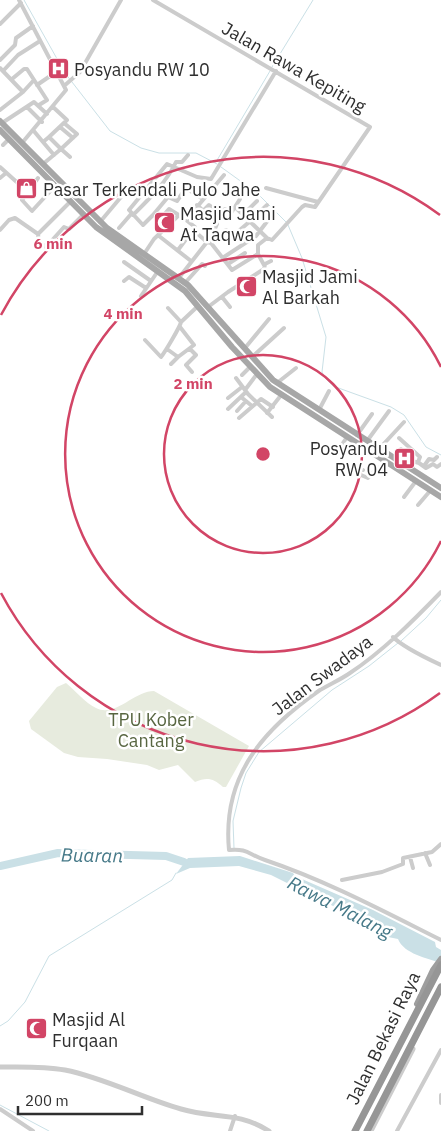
<svg xmlns="http://www.w3.org/2000/svg" width="441" height="1131" viewBox="0 0 441 1131" font-family="'IBM Plex Sans',sans-serif">
<style>
.green{fill:#e7ebde}
.water{fill:#cae0e6}
.lines{fill:none;stroke-linecap:round;stroke-linejoin:round}
.stream{stroke:#cae0e6;stroke-width:1}
.river{stroke:#cae0e6;stroke-width:8}
.minor-tunnel{stroke:#d5d5d5;stroke-width:4;stroke-dasharray:4 2;stroke-linecap:butt}
.minor{stroke:#ccc;stroke-width:4}
.tertiary{stroke:#ccc;stroke-width:5}
.primary{stroke:#a7a7a7;stroke-width:6}
.trunk{stroke:#9e9e9e;stroke-width:6}
.motorway{stroke:#969696;stroke-width:7}
.ring{fill:none;stroke:#d24566;stroke-width:2.5}
.labels{text-anchor:middle;dominant-baseline:central;stroke-width:5;stroke-linejoin:round;paint-order:stroke}
.street-label{font-size:18px;fill:#2f2f2f;stroke:#fff}
.poi-label{font-size:18px;fill:#2f2f2f;stroke:#fff;text-anchor:start}
.park-label{font-size:18px;fill:#586641;stroke:#fff}
.water-label{font-size:19px;font-style:italic;fill:#467988;stroke:#fff}
.centre{fill:#d24566;stroke:#fff;stroke-width:2.5}
.ring-label{font-size:15px;text-anchor:middle;font-weight:bold;fill:#d24566;stroke:#fff;stroke-width:5;stroke-linejoin:round;paint-order:stroke}
</style>
<rect width="100%" height="100%" fill="#fff"/>
<path class="green" d="M 66,683 C 75,690 85,703 96,708 C 115,718 134,691 154,691 L 249,746 L 226,787 L 223,787 C 213,778 207,777 195,782 L 178,765 L 159,770 L 147,765 L 107,759 L 78,757 L 64,753 L 31,729 L 29,721 L 57,687 Z"/>
<path class="water" d="M 240,856 L 293,873 L 295,876 L 373,910 L 435,942 L 436,947 L 441,950 L 441,963 C 427,958 404,954 398,939 L 388,937 L 385,932 L 271,875 L 239,866 L 190,868 L 176,874 L 188,858 Z"/>
<g class="lines">
<path class="stream" d="M 24,0 L 65,73 L 110,131 L 141,148 L 159,153 L 196,153 L 217,164
M 272,67 L 313,0
M 216,162 L 270,71
M 221,167 L 257,193 L 286,222
M 288,225 L 302,258 L 326,337 L 322,372 L 325,378 L 333,386 L 391,407 L 404,415 L 426,447 L 441,455
M 401,641 L 426,618 L 441,600
M 234,848 L 233,821 L 241,788 L 246,773 L 259,752 L 332,690 L 369,666 L 398,643
M 0,1026 L 8,1021 L 25,1002 L 49,956 L 172,880 L 176,873
M 0,1105 L 49,1131"/>
<path class="river" d="M 0,866 L 58,853 L 166,856 L 184,862"/>
<path class="minor-tunnel" d="M 376,469 L 379,465"/>
<path class="minor" d="M 19,0 L 66,90 L 22,143
M 153,0 L 370,127 L 315,207 L 305,205 L 302,207 L 272,240 L 267,238 L 258,245 L 258,254
M 0,24 L 21,3
M 0,60 L 15,45 L 16,38 L 33,26
M 0,68 L 23,92 L 0,110
M 3,71 L 18,55 L 40,41
M 12,79 L 24,69 L 27,69 L 47,100 L 39,105
M 37,85 L 56,72
M 64,86 L 80,72 L 121,0
M 23,92 L 34,80
M 27,107 L 42,122
M 2,123 L 34,102 L 47,114
M 64,123 L 77,134 L 61,149 L 70,157
M 60,127 L 73,138
M 33,130 L 43,142 L 49,137
M 43,142 L 54,155
M 3,145 L 9,139
M 43,164 L 61,149 L 49,137 L 67,120 L 53,107
M 0,167 L 20,185
M 0,178 L 6,173
M 38,178 L 22,200 L 32,211 L 55,186
M 132,186 L 142,194
M 266,188 L 318,202
M 71,201 L 38,234 L 39,242 L 46,247 L 64,227 L 69,229 L 83,215
M 197,205 L 217,224 L 214,231 L 219,236
M 235,207 L 267,238
M 204,210 L 209,205 L 220,213 L 225,209 L 231,213 L 240,199
M 133,215 C 149,199 166,183 176,162 L 182,162 L 188,155
M 153,215 L 168,197 L 177,201 L 186,188 L 203,199
M 243,215 L 257,201
M 182,217 L 169,209 L 161,218 L 153,215 L 143,225 L 129,210 L 167,164 L 197,177 L 211,179 L 276,71
M 250,221 L 267,205
M 100,222 L 121,197
M 119,228 L 132,213
M 0,230 L 9,220 L 15,218 L 38,234
M 193,230 L 195,227 L 186,220 L 224,175
M 159,236 L 191,261
M 211,243 L 232,270 L 258,254 L 264,265
M 178,250 L 193,230 L 207,242
M 144,254 L 154,239 L 179,215
M 224,257 L 256,236 L 272,215
M 124,262 L 151,281
M 228,264 L 245,253
M 178,279 L 207,242 L 211,243 L 226,230 L 234,235 L 248,223
M 124,281 L 129,277 L 146,288
M 185,283 L 202,264 L 205,266
M 141,296 L 158,271
M 222,297 L 230,307
M 208,307 L 228,292 L 264,269 L 265,264 L 271,261
M 168,308 L 181,322
M 145,340 L 161,357 C 165,352 180,327 181,322 L 198,306
M 245,348 L 269,319
M 167,349 L 178,357 L 194,345 L 180,327
M 190,349 L 196,355 L 186,365 L 192,372
M 252,357 L 284,328
M 171,364 L 178,357
M 242,375 L 250,367
M 236,378 L 248,394 L 272,417
M 277,383 L 296,368
M 245,390 L 257,374
M 241,397 L 252,406
M 228,398 L 242,387
M 228,409 L 246,392
M 319,410 L 329,391
M 237,411 L 246,401
M 267,413 L 282,394
M 239,418 L 261,399 L 273,407
M 357,435 L 372,414
M 399,438 L 420,457 L 418,462
M 367,441 L 389,411
M 341,446 L 347,437
M 379,449 L 404,422
M 401,449 L 412,461 L 419,463 L 426,468 L 433,464 L 437,467 L 441,464
M 424,466 L 429,459 L 434,460 L 437,457
M 342,467 L 368,478 L 376,469
M 352,470 L 356,467 L 363,470
M 404,497 L 416,481
M 418,505 L 430,491
M 441,592 C 413,621 383,651 350,673 C 340,680 330,684 320,690 C 262,730 222,777 229,850 C 248,848 249,855 265,860 C 327,881 383,911 441,940
M 393,637 C 404,648 426,658 441,665
M 425,853 L 430,865
M 410,857 L 413,868
M 342,880 L 382,872 L 403,864 L 403,858 L 432,852 L 441,844
M 441,1095 L 441,1103
M 0,1109 L 33,1131
M 230,1131 L 235,1116
M 397,1131 L 441,1050"/>
<path class="tertiary" d="M 0,1067 C 22,1067 43,1066 65,1070 C 105,1078 142,1098 181,1109 C 214,1119 237,1111 269,1131
M 371,1131 L 413,1049"/>
<path class="primary" d="M 0,121 L 107,228 L 188,285 L 273,380 L 441,488
M 0,130 L 96,227 L 185,291 L 232,347 L 270,387 L 441,497"/>
<path class="trunk" d="M 417,1004 L 433,970 L 441,959"/>
<path class="motorway" d="M 355,1131 L 441,965
M 367,1131 L 441,987"/>
</g>
<g class="ring">
<circle cx="263" cy="454" r="99"/>
<path d="M441 541A198 198 0 1 1 441 367"/>
<path d="M440 693A297 297 0 0 1 1 593M1 315A297 297 0 0 1 440 215"/>
</g>
<defs>
<symbol id="hospital-square" viewBox="-11 -11 22 22"><rect x="-9" y="-9" width="18" height="18" rx="4" fill="#d24566" stroke="#fff"/><path d="M-5-5h3v3.5h4V-5h3V5h-3V1.5h-4V5h-3Z" fill="#fff"/></symbol>
<symbol id="shop-square" viewBox="-11 -11 22 22"><rect x="-9" y="-9" width="18" height="18" rx="4" fill="#d24566" stroke="#fff"/><path d="M-5-2.5h2.3a2.7 3.5 0 0 1 5.4 0H5L5.5 6h-11ZM-1.5-2.5h3a1.5 2.3 0 0 0-3 0Z" fill="#fff"/></symbol>
<symbol id="mosque-square" viewBox="-11 -11 22 22"><rect x="-9" y="-9" width="18" height="18" rx="4" fill="#d24566" stroke="#fff"/><path d="M3.5-4.9A6 6 0 1 0 3.5 4.9A5 5 0 1 1 3.5-4.9Z" fill="#fff"/></symbol>
</defs>
<g fill-rule="evenodd">
<use href="#hospital-square" x="46" y="56" width="25" height="25"/>
<use href="#shop-square" x="14" y="176" width="25" height="25"/>
<use href="#mosque-square" x="152" y="210" width="25" height="25"/>
<use href="#mosque-square" x="234" y="274" width="25" height="25"/>
<use href="#hospital-square" x="392" y="446" width="25" height="25"/>
<use href="#mosque-square" x="24" y="1016" width="25" height="25"/>
</g>
<g class="labels">
<g class="street-label">
<text transform="translate(294 67) rotate(30)">Jalan Rawa Kepiting</text>
<text transform="translate(322 675) rotate(-37)">Jalan Swadaya</text>
<text transform="translate(383 1038) rotate(-64)">Jalan Bekasi Raya</text>
</g>
<g class="poi-label">
<text x="74" y="69">Posyandu RW 10</text>
<text x="43" y="189">Pasar Terkendali Pulo Jahe</text>
<text x="180" y="213">Masjid Jami<tspan x="180" dy="21">At Taqwa</tspan></text>
<text x="262" y="276">Masjid Jami<tspan x="262" dy="21">Al Barkah</tspan></text>
<text x="388" y="448" text-anchor="end">Posyandu<tspan x="388" dy="21">RW 04</tspan></text>
<text x="52" y="1019">Masjid Al<tspan x="52" dy="21">Furqaan</tspan></text>
</g>
<g class="park-label">
<text x="151" y="719">TPU Kober<tspan x="151" dy="21">Cantang</tspan></text>
</g>
<g class="water-label">
<text transform="translate(92 855) rotate(1)">Buaran</text>
<text transform="translate(340 907) rotate(27)">Rawa Malang</text>
</g>
</g>
<circle cx="263" cy="454" r="8" class="centre"/>
<g class="ring-label">
<text x="53" y="249">6 min</text>
<text x="123" y="319">4 min</text>
<text x="193" y="389">2 min</text>
</g>
<path d="M18 1106v8h124v-8" fill="none" stroke="#2f2f2f" stroke-width="2.5"/>
<text x="25" y="1106" font-size="15" fill="#2f2f2f" stroke="#ffffff" stroke-width="4" paint-order="stroke">200 m</text>
</svg>
